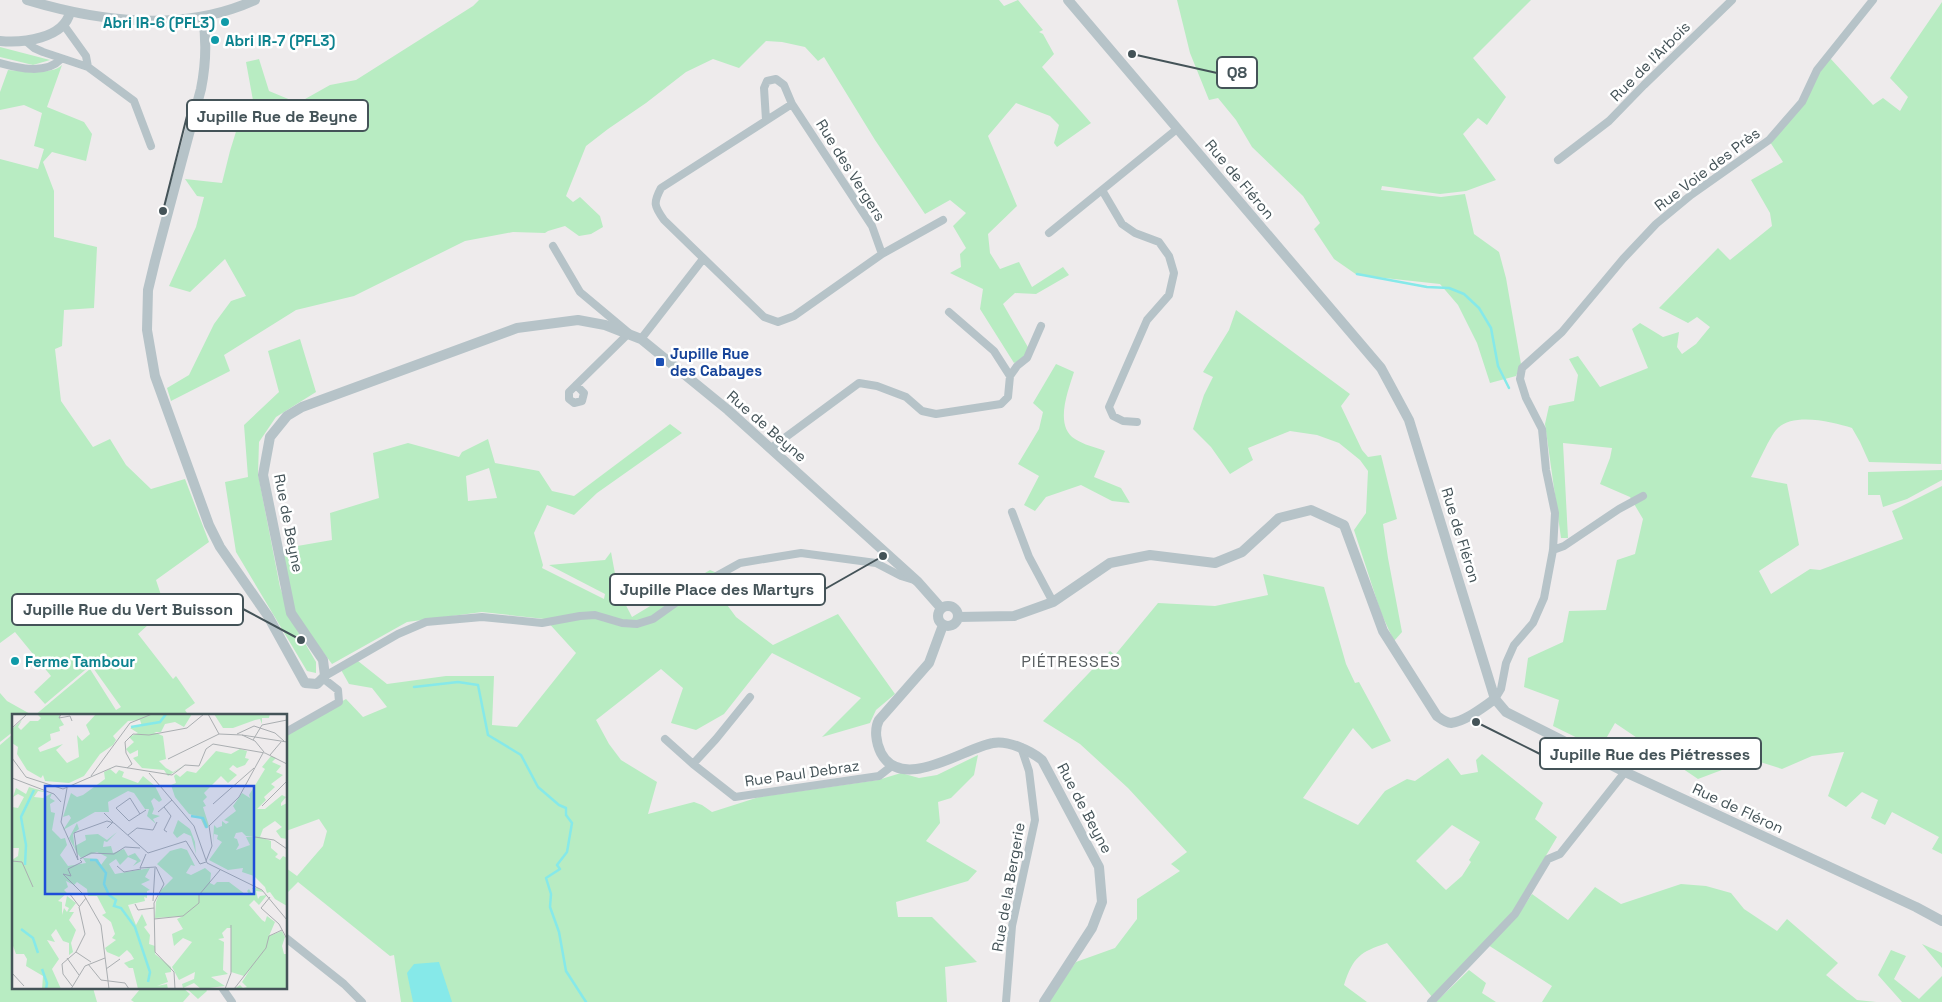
<svg xmlns="http://www.w3.org/2000/svg" width="1942" height="1002" viewBox="0 0 1942 1002" font-family="'Space Grotesk',sans-serif">
<style>
.green{fill:#b8ecc2;fill-rule:evenodd}
.water{fill:#86e9e9}
.lines{fill:none;stroke-linecap:round;stroke-linejoin:round}
.stream{stroke:#86e9e9;stroke-width:2.5}
.minor{stroke:#b6c3c8;stroke-width:8}
.tertiary{stroke:#b6c3c8;stroke-width:10}
.culture-dot{fill:#0f9aa8;stroke:#fff;stroke-width:2}
.transit-dot{fill:#1a4fb4;stroke:#fff;stroke-width:2}
.labels{text-anchor:middle;dominant-baseline:central;stroke-width:5;stroke-linejoin:round;paint-order:stroke}
.culture-label{font-size:15px;font-weight:bold;fill:#0d838f;stroke:#fff;text-anchor:start}
.street-label{font-size:15px;fill:#445358;stroke:#fff}
.transit-label{font-size:15px;font-weight:bold;fill:#164399;stroke:#fff;text-anchor:start}
.neighbourhood-label{font-size:16px;letter-spacing:1px;fill:#585d60;stroke:#fff}
.inset-river{fill:none;stroke:#86e9e9;stroke-width:2.5}
.inset-road{fill:none;stroke:#aaaeb1;stroke-width:1}
.view{fill:#1d4ed8;fill-opacity:0.15;stroke:#1d4ed8;stroke-width:2.5}
.inset-edge{fill:none;stroke:#445358;stroke-width:2.5}
.leader{fill:none;stroke:#445358;stroke-width:2}
.callout-dot{fill:#445358;stroke:#fff;stroke-width:2}
.callout{fill:#fff;stroke:#445358;stroke-width:2}
.callout-label{font-size:16px;text-anchor:middle;font-weight:bold;fill:#445358}
</style>
<rect width="100%" height="100%" fill="#eeebec"/>
<path class="green" d="M 479,0 L 999,0 L 1004,6 L 1018,0 L 1043,30 L 1039,32 L 1043,34 L 1054,54 L 1042,67 L 1091,123 L 1057,147 L 1054,143 L 1059,125 L 1050,116 L 1016,103 L 988,136 L 1017,206 L 988,234 L 990,253 L 1000,269 L 1019,262 L 1032,287 L 1063,267 L 1069,275 L 1036,294 L 1015,293 L 1003,304 L 1029,349 L 1028,356 L 1014,363 L 980,309 L 983,289 L 950,273 L 961,267 L 960,254 L 966,248 L 953,226 L 966,213 L 950,200 L 925,214 L 875,140 L 824,57 L 818,61 L 805,47 L 782,42 L 766,41 L 739,68 L 713,59 L 686,72 L 646,103 L 608,129 L 586,146 L 566,196 L 573,202 L 580,197 L 600,216 L 603,227 L 591,234 L 579,236 L 565,226 L 548,231 L 545,233 L 513,232 L 465,241 L 354,296 L 296,310 L 224,355 L 230,371 L 171,401 L 167,388 L 189,375 L 214,324 L 231,301 L 246,296 L 225,259 L 190,292 L 169,286 L 196,227 L 204,197 L 197,196 L 185,179 L 222,183 L 230,151 L 243,109 L 254,106 L 246,62 L 259,59 L 269,91 L 298,103 L 330,85 L 356,80 L 473,6 Z
M 1177,0 L 1531,0 L 1473,58 L 1506,97 L 1487,125 L 1478,118 L 1463,134 L 1496,180 L 1466,191 L 1440,194 L 1382,186 L 1381,190 L 1441,197 L 1465,194 L 1474,234 L 1499,252 L 1506,278 L 1521,364 L 1516,376 L 1490,383 L 1477,343 L 1458,305 L 1440,284 L 1357,275 L 1334,259 L 1314,229 L 1320,223 L 1303,196 L 1252,147 L 1236,120 L 1218,98 L 1209,100 L 1190,53 Z
M 1942,2 L 1941,464 L 1869,462 L 1860,442 L 1852,428 C 1833,422 1793,412 1777,429 C 1770,436 1757,466 1751,477 L 1787,484 L 1799,545 L 1759,571 L 1771,594 L 1810,569 L 1820,570 L 1903,539 L 1892,511 L 1942,486 L 1942,854 L 1932,849 L 1939,837 L 1892,812 L 1885,825 L 1871,818 L 1878,800 L 1862,792 L 1846,807 L 1828,796 L 1844,752 L 1812,756 L 1782,769 L 1751,759 L 1698,779 L 1615,723 L 1600,749 L 1553,726 L 1559,700 L 1524,687 L 1528,658 L 1563,642 L 1569,611 L 1606,610 L 1617,560 L 1635,554 L 1643,519 L 1630,497 L 1600,484 L 1610,458 L 1612,448 L 1563,443 L 1568,538 L 1561,538 L 1545,424 L 1549,406 L 1574,401 L 1578,375 L 1569,359 L 1578,356 L 1600,387 L 1648,368 L 1632,329 L 1640,323 L 1663,337 L 1679,332 L 1677,347 L 1682,354 L 1696,344 L 1710,327 L 1697,317 L 1688,323 L 1659,308 L 1718,248 L 1730,260 L 1772,226 L 1770,213 L 1751,180 L 1783,162 L 1770,142 L 1830,58 L 1873,105 L 1883,98 L 1900,111 L 1908,97 L 1890,78 Z
M 0,47 L 50,60 L 33,65 L 0,57 Z
M 62,65 L 47,107 L 84,122 L 92,134 L 86,161 L 52,152 L 43,162 L 54,191 L 54,237 L 97,247 L 94,308 L 64,310 L 62,346 L 55,349 L 61,401 L 93,447 L 110,439 L 126,465 L 151,489 L 185,479 L 209,542 L 156,580 L 162,598 L 169,606 L 138,634 L 173,679 L 176,676 L 195,703 L 185,710 L 189,716 L 34,716 L 90,669 L 116,710 L 121,707 L 91,665 L 45,704 L 34,692 L 51,676 L 15,632 L 0,643 L 0,159 L 38,169 L 44,149 L 34,146 L 42,113 L 24,105 L 0,110 L 0,92 L 8,70 C 21,71 53,75 62,65 Z
M 1236,310 L 1350,394 L 1341,406 L 1362,450 L 1368,457 L 1381,455 L 1397,519 L 1383,524 L 1388,558 L 1402,632 L 1394,641 L 1381,613 L 1354,530 L 1366,513 L 1368,471 L 1360,460 L 1339,443 L 1317,435 L 1290,431 L 1248,448 L 1253,460 L 1230,474 L 1211,447 L 1193,429 L 1204,395 L 1213,377 L 1203,372 L 1229,330 Z
M 300,339 L 316,392 L 276,417 L 259,442 L 258,474 L 280,587 L 291,619 L 316,662 L 316,673 L 307,671 L 236,552 L 225,482 L 248,477 L 244,425 L 279,392 L 268,351 Z
M 1056,364 L 1074,372 C 1068,391 1054,426 1075,439 C 1084,445 1095,447 1105,451 L 1094,477 L 1121,488 L 1130,503 L 1112,501 L 1081,485 L 1046,497 L 1035,511 L 1024,505 L 1039,476 L 1018,464 L 1039,429 L 1043,412 L 1033,403 Z
M 670,424 L 682,433 L 597,493 L 574,515 L 547,505 L 534,533 L 543,565 L 542,568 L 604,599 L 605,594 L 549,565 L 605,560 L 611,552 L 618,590 L 632,617 L 710,570 L 733,580 L 719,594 L 736,617 L 773,645 L 838,614 L 895,694 L 876,710 L 870,723 L 822,737 L 861,698 L 772,653 L 724,714 L 696,730 L 671,723 L 683,688 L 661,669 L 596,720 L 609,744 L 621,760 L 657,782 L 648,814 L 694,802 L 702,805 L 712,812 L 759,797 L 878,780 L 901,773 L 919,778 L 937,775 L 978,755 L 974,775 L 951,798 L 938,802 L 940,823 L 926,841 L 977,871 L 968,881 L 896,902 L 898,917 L 932,917 L 977,962 L 945,967 L 947,1002 L 401,1002 L 394,955 L 390,956 L 298,882 L 286,894 L 286,868 L 297,876 L 323,846 L 327,831 L 319,819 L 286,831 L 286,733 L 346,699 L 363,717 L 387,707 L 372,688 L 349,684 L 340,668 L 358,661 L 387,684 L 446,676 L 494,676 L 492,725 L 517,727 L 576,653 L 545,619 L 482,612 L 407,622 L 332,664 L 294,613 L 280,549 L 332,540 L 330,513 L 379,498 L 373,453 L 408,443 L 459,457 L 462,452 L 488,439 L 495,463 L 539,471 L 552,491 L 574,496 ZM 489,468 L 497,498 L 468,501 L 466,476 Z
M 1942,470 L 1942,480 L 1907,499 L 1883,507 L 1880,495 L 1868,495 L 1868,472 Z
M 1263,574 L 1324,587 L 1346,664 L 1355,683 L 1359,682 L 1391,741 L 1372,749 L 1353,728 L 1303,798 L 1358,825 L 1385,791 L 1407,779 L 1415,781 L 1448,758 L 1461,775 L 1478,772 L 1476,760 L 1482,754 L 1543,803 L 1535,819 L 1557,837 L 1513,911 L 1433,998 L 1387,943 C 1360,952 1353,957 1344,985 L 1367,1002 L 1047,1002 L 1076,962 L 1115,948 L 1137,919 L 1137,899 L 1180,871 L 1171,864 L 1187,852 L 1128,788 L 1080,744 L 1043,721 L 1110,651 L 1115,655 L 1158,603 L 1215,606 L 1268,595 ZM 1452,825 L 1480,842 L 1469,860 L 1471,862 L 1462,876 L 1446,890 L 1416,861 Z
M 0,693 L 7,701 L 32,715 L 14,716 L 14,731 L 0,742 Z
M 14,733 L 14,988 L 93,988 L 97,1002 L 0,1002 L 0,745 Z
M 1681,884 L 1706,886 L 1731,893 L 1744,909 L 1777,931 L 1787,919 L 1838,963 L 1826,975 L 1857,1000 L 1876,1002 L 1542,1002 L 1552,986 L 1488,945 L 1518,915 L 1532,894 L 1568,920 L 1595,887 L 1621,904 Z
M 1922,944 L 1942,953 L 1942,968 Z
M 1891,950 L 1906,956 L 1894,979 L 1919,999 L 1942,976 L 1942,1002 L 1902,1002 L 1878,975 Z
M 1469,970 L 1486,983 L 1482,993 L 1496,1002 L 1436,1002 Z
M 141,988 L 183,988 L 190,994 L 183,1002 L 134,1002 L 131,1000 Z
M 186,988 L 205,988 L 207,991 L 198,999 Z"/>
<path class="water" d="M 439,962 L 452,1002 L 413,1002 L 407,973 L 414,964 Z"/>
<g class="lines">
<path class="stream" d="M 1357,274 L 1427,287 L 1449,288 L 1464,294 L 1479,308 L 1491,328 L 1498,366 L 1509,388
M 414,687 L 458,682 L 478,685 L 488,735 L 521,755 L 538,787 L 559,805 L 566,808 L 566,815 L 572,823 L 567,852 L 557,865 L 560,869 L 546,878 L 551,894 L 550,907 L 559,932 L 566,971 L 586,1002"/>
<path class="minor" d="M 63,24 L 86,56 L 88,67
M 27,42 L 34,48 L 43,52 L 88,67 L 134,101 L 151,146
M 0,63 C 18,68 46,75 61,59
M 766,120 L 764,88 L 767,81 L 776,79 L 784,85 L 792,104
M 1558,160 L 1609,121 L 1644,85 L 1732,0
M 1102,190 L 1122,224 L 1135,233 L 1159,242 L 1169,256 L 1174,273 L 1169,295 L 1147,320 L 1109,407 L 1113,416 L 1123,421 L 1137,422
M 1049,233 L 1177,129
M 553,246 L 580,292 L 629,333 L 569,392 L 569,399 L 574,403 L 582,401 L 584,393 L 576,385
M 882,254 L 872,226 L 792,104 L 661,188 C 653,203 654,206 664,220 L 764,317 L 778,322 L 794,316 L 882,254 L 943,220
M 949,312 L 994,351 L 1010,376
M 641,339 L 703,259
M 771,448 L 859,383 L 877,386 L 906,397 L 922,411 L 936,414 L 1001,404 L 1008,397 L 1010,376 L 1017,366 L 1027,358 L 1041,326
M 1012,512 L 1029,557 L 1053,602
M 1553,550 L 1564,546 L 1619,509 L 1643,496
M 325,676 L 398,634 L 426,622 L 482,617 L 542,623 L 580,616 L 595,615 L 622,623 L 637,624 L 653,619 L 702,584 L 740,563 L 801,553 L 876,563 L 901,576 L 914,580
M 1495,699 L 1501,689 L 1506,663 L 1514,645 L 1533,623 L 1544,598 L 1553,550 L 1555,513 L 1546,470 L 1542,429 L 1526,398 L 1520,379 L 1522,368 L 1562,332 L 1623,259 L 1656,224 L 1691,195 L 1769,140 L 1802,102 L 1817,70 L 1873,0
M 286,732 L 339,702 L 338,690 L 324,679
M 665,739 L 693,764 L 735,797 L 879,776 L 893,765
M 693,764 L 716,739 L 750,697
M 286,938 L 344,984 L 362,1002
M 223,989 L 232,1002
M 1006,1002 L 1012,926 L 1035,820 L 1029,771 L 1021,747
M 1431,1002 L 1515,914 L 1548,859 L 1560,854 L 1625,772"/>
<path class="tertiary" d="M 27,0 C 100,22 183,33 255,0
M 1068,0 L 1381,368 L 1409,420 L 1495,699 L 1506,712 L 1625,772 L 1916,907 L 1942,921
M 203,18 C 207,43 206,64 201,89 L 155,261 L 148,290 L 147,330 L 155,376 L 209,525 L 220,547 L 268,616 L 305,683 L 317,684 L 325,676 L 323,660 L 291,613 L 263,475 L 270,437 L 287,416 L 302,407 L 517,328 L 578,320 L 605,325 L 641,339 L 728,410 L 918,582 L 941,608
M 0,41 C 22,43 64,39 70,12
M938 616a10 10 0 1 1 20 0a10 10 0 1 1-20 0Z
M 958,617 L 1014,616 L 1053,602 L 1110,563 L 1150,555 L 1215,563 L 1242,552 L 1279,518 L 1311,510 L 1344,525 L 1383,631 L 1437,716 C 1441,719 1446,723 1451,723 C 1466,721 1483,707 1495,699
M 943,625 L 929,663 L 879,720 C 874,729 876,743 881,753 C 902,793 964,748 993,743 C 1008,740 1031,751 1042,760 L 1099,867 L 1102,902 L 1092,928 L 1044,1002"/>
</g>
<g class="culture-dot">
<circle cx="225" cy="22" r="5"/>
<circle cx="215" cy="40" r="5"/>
<circle cx="15" cy="661" r="5"/>
</g>
<rect class="transit-dot" x="655" y="357" width="10" height="10" rx="2.5"/>
<g class="labels">
<g class="culture-label">
<text x="215" y="22" text-anchor="end">Abri IR-6 (PFL3)</text>
<text x="225" y="40">Abri IR-7 (PFL3)</text>
<text x="25" y="661">Ferme Tambour</text>
</g>
<g class="street-label">
<text transform="translate(1650 61) rotate(-45)">Rue de l'Arbois</text>
<text transform="translate(1707 169) rotate(-37)">Rue Voie des Près</text>
<text transform="translate(851 170) rotate(58)">Rue des Vergers</text>
<text transform="translate(1240 179) rotate(50)">Rue de Fléron</text>
<text transform="translate(767 426) rotate(41)">Rue de Beyne</text>
<text transform="translate(289 523) rotate(79)">Rue de Beyne</text>
<text transform="translate(1461 535) rotate(73)">Rue de Fléron</text>
<text transform="translate(802 773) rotate(-8)">Rue Paul Debraz</text>
<text transform="translate(1085 808) rotate(62)">Rue de Beyne</text>
<text transform="translate(1738 808) rotate(25)">Rue de Fléron</text>
<text transform="translate(1008 887) rotate(-80)">Rue de la Bergerie</text>
</g>
<g class="transit-label">
<text x="670" y="353">Jupille Rue<tspan x="670" dy="17">des Cabayes</tspan></text>
</g>
<g class="neighbourhood-label">
<text x="1071" y="661">PIÉTRESSES</text>
</g>
</g>
<g transform="translate(12 714)">
<rect width="275" height="275" fill="#eeebec"/>
<path d="M 25,0 L 49,0 L 47,3 L 52,11 L 47,13 L 48,17 L 38,20 L 39,26 L 26,34 L 28,38 L 51,30 L 44,36 L 55,49 L 67,43 L 65,21 L 70,27 L 78,20 L 74,11 L 84,0 L 180,0 L 172,13 L 163,8 L 153,10 L 149,18 L 142,18 L 151,22 L 154,45 L 147,47 L 154,54 L 161,58 L 175,50 L 156,62 L 152,56 L 130,54 L 121,44 L 126,42 L 126,36 L 118,40 L 114,35 L 122,28 L 117,23 L 126,19 L 118,14 L 130,12 L 128,6 L 116,7 L 101,22 L 104,26 L 101,31 L 88,40 L 72,62 L 57,69 L 33,67 L 31,61 L 29,64 L 15,56 L 5,40 L 6,33 L 0,29 L 1,14 L 10,6 L 6,13 L 9,16 L 18,7 L 26,7 L 29,4 ZM 202,0 L 258,0 L 257,4 L 250,4 L 250,10 L 248,5 L 243,6 L 221,14 L 211,14 ZM 228,35 L 235,37 L 233,44 L 237,45 L 233,51 L 225,54 L 221,51 L 217,55 L 225,61 L 216,69 L 209,62 L 192,79 L 195,83 L 191,87 L 194,92 L 191,93 L 197,112 L 193,114 L 188,103 L 177,100 L 163,83 L 159,71 L 164,69 L 162,62 L 164,60 L 168,63 L 175,57 L 184,59 L 204,37 L 219,40 ZM 259,42 L 264,44 L 260,48 L 269,52 L 264,58 L 271,61 L 259,70 L 263,73 L 252,83 L 254,86 L 245,95 L 253,95 L 270,81 L 274,83 L 269,89 L 269,92 L 275,89 L 275,125 L 269,124 L 264,117 L 270,113 L 263,107 L 251,115 L 248,123 L 259,127 L 259,134 L 266,140 L 263,143 L 268,146 L 271,142 L 275,144 L 275,192 L 263,185 L 258,178 L 255,179 L 253,173 L 242,162 L 230,158 L 231,154 L 216,156 L 197,146 L 210,128 L 205,125 L 206,121 L 202,120 L 201,130 L 202,111 L 205,114 L 210,112 L 210,107 L 214,110 L 217,108 L 212,106 L 224,97 L 221,92 L 230,79 L 238,84 L 237,81 L 253,55 L 250,53 ZM 230,118 L 234,122 L 242,123 L 234,123 L 238,131 L 224,136 L 227,131 L 225,125 L 222,124 L 224,119 ZM 98,55 L 104,60 L 107,56 L 112,58 L 110,63 L 126,69 L 131,62 L 143,72 L 150,86 L 147,88 L 142,84 L 139,87 L 142,95 L 140,100 L 148,102 L 141,105 L 144,110 L 135,102 L 137,95 L 133,95 L 122,79 L 116,77 L 96,88 L 97,98 L 83,98 L 51,116 L 59,104 L 57,101 L 51,103 L 59,79 L 65,83 L 71,81 L 93,65 L 92,58 ZM 17,73 L 38,79 L 26,77 L 22,83 L 31,84 L 40,79 L 38,84 L 43,87 L 38,90 L 39,98 L 43,99 L 40,116 L 49,125 L 53,124 L 55,131 L 48,141 L 56,152 L 74,149 L 71,144 L 86,145 L 89,151 L 95,143 L 85,138 L 69,144 L 65,139 L 57,124 L 65,109 L 67,115 L 61,120 L 63,136 L 63,132 L 74,126 L 73,121 L 86,120 L 95,126 L 105,118 L 95,128 L 92,127 L 91,133 L 99,132 L 101,139 L 112,135 L 116,142 L 123,139 L 129,147 L 121,152 L 125,147 L 116,143 L 108,151 L 104,145 L 97,150 L 103,160 L 138,154 L 133,163 L 138,166 L 129,170 L 138,176 L 135,177 L 135,184 L 132,183 L 133,187 L 116,191 L 124,211 L 130,200 L 135,211 L 132,213 L 138,221 L 137,230 L 143,232 L 143,240 L 159,253 L 159,258 L 153,259 L 156,268 L 145,272 L 155,270 L 156,275 L 126,275 L 121,254 L 117,254 L 112,249 L 122,245 L 119,240 L 115,236 L 107,243 L 95,238 L 93,234 L 104,226 L 100,224 L 103,220 L 99,208 L 90,201 L 94,199 L 85,182 L 76,182 L 75,175 L 65,168 L 62,171 L 54,167 L 56,173 L 52,176 L 55,179 L 46,187 L 50,188 L 50,201 L 52,194 L 55,198 L 57,194 L 53,192 L 55,182 L 64,189 L 57,198 L 62,198 L 57,206 L 64,216 L 59,229 L 61,238 L 57,241 L 57,229 L 51,227 L 44,215 L 39,221 L 43,228 L 35,226 L 47,245 L 40,255 L 49,275 L 30,275 L 31,262 L 14,252 L 15,245 L 12,240 L 4,240 L 0,229 L 0,146 L 6,142 L 7,134 L 0,134 L 0,93 L 6,94 L 12,83 L 6,80 L 1,83 L 4,74 L 14,80 ZM 166,106 L 178,115 L 183,128 L 184,140 L 179,122 L 172,119 L 165,124 L 161,119 ZM 169,134 L 175,136 L 183,152 L 179,151 L 174,159 L 179,161 L 193,154 L 199,159 L 198,169 L 202,171 L 205,168 L 217,168 L 233,180 L 238,181 L 235,177 L 237,175 L 240,180 L 242,177 L 240,174 L 246,174 L 252,178 L 244,177 L 246,185 L 248,182 L 255,181 L 247,191 L 242,186 L 237,191 L 250,206 L 253,208 L 255,202 L 263,208 L 257,222 L 270,217 L 273,223 L 270,232 L 272,240 L 275,240 L 275,275 L 222,275 L 228,271 L 231,274 L 235,273 L 230,268 L 239,254 L 232,262 L 219,258 L 219,214 L 215,214 L 210,219 L 212,224 L 206,225 L 212,228 L 211,256 L 216,260 L 199,263 L 213,272 L 189,275 L 182,269 L 171,274 L 170,270 L 182,265 L 183,258 L 167,266 L 160,253 L 180,228 L 171,224 L 162,232 L 160,220 L 171,215 L 165,205 L 171,202 L 143,204 L 144,188 L 149,176 L 161,164 L 145,150 L 158,137 Z" fill="#b8ecc2" fill-rule="evenodd"/>
<path class="inset-river" d="M 119,13 L 148,8 L 154,0M 179,102 L 191,104 L 195,114M 78,146 L 84,146 L 94,159 L 92,170 L 97,181 L 104,186 L 102,192 L 109,194 L 123,213 L 138,258 L 136,268M 13,151 L 14,131 L 9,103 L 22,76M 9,215 L 21,224 L 26,239M 30,255 L 35,269 L 34,275"/>
<path class="inset-road" d="M 49,0 L 47,4 L 58,2 L 60,7M 196,0 L 207,20M 0,14 L 14,1M 225,20 L 242,12 L 263,19 L 272,27M 230,21 L 275,28M 241,26 L 250,11 L 275,6M 114,39 L 113,28 L 121,20 L 137,21 L 175,14 L 192,0M 114,39 L 120,50 L 115,54M 258,41 L 269,28M 0,44 L 14,63 L 51,75 L 104,52 L 160,61 L 173,51 L 187,52 L 194,35 L 201,30 L 253,39 L 275,50M 156,45 L 207,20 L 230,21 L 243,27 L 252,38M 137,59 L 182,112 L 195,149 L 250,176 L 275,206M 79,62 L 118,9 L 140,0M 0,64 L 42,80 L 49,88M 55,74 L 49,108 L 66,146 L 62,119 L 95,107 L 102,109 L 136,139M 201,90 L 242,54M 250,92 L 275,67M 152,93 L 159,102 L 152,116 L 155,118M 146,98 L 160,86M 92,99 L 101,108 L 95,114M 128,100 L 118,84 L 104,94 L 117,107 L 134,96M 116,121 L 125,114 L 141,116 L 145,108M 243,123 L 262,126 L 275,135M 136,139 L 174,127 L 188,150 L 194,148M 134,140 L 128,154 L 144,153 L 152,170 L 142,189 L 143,238 L 162,258 L 163,275M 68,145 L 79,139 L 102,140 L 113,133 L 128,134M 68,146 L 70,148 L 56,155 L 59,162 L 51,160 L 72,181 L 89,211 L 97,275M 0,147 L 10,148 L 21,173M 194,147 L 200,132 L 197,112 L 227,83 L 251,39M 105,152 L 112,158 L 129,155M 57,179 L 67,192M 258,183 L 249,194 L 267,210 L 275,225M 141,187 L 143,154M 123,190 L 126,196 L 142,194M 142,205 L 171,202 L 187,189 L 187,181 L 208,156M 64,238 L 73,220 L 67,193 L 74,184M 64,238 L 79,248M 55,244 L 67,261M 76,250 L 89,266 L 113,269 L 117,275M 94,255 L 108,245M 0,259 L 12,272M 60,272 L 51,260 L 50,250 L 64,238M 59,275 L 73,252 L 93,244M 213,275 L 219,259 L 219,211M 222,275 L 254,234 L 257,222 L 270,216"/>
<path class="view" d="M 33,72 L 242,72 L 242,180 L 33,180 Z"/>
<rect width="275" height="275" class="inset-edge"/>
</g>
<path class="leader" d="M1132 54L1217 73M163 211L187 116M883 556L825 589M301 640L243 609M1476 722L1540 754"/>
<g class="callout-dot">
<circle cx="1132" cy="54" r="5"/>
<circle cx="163" cy="211" r="5"/>
<circle cx="883" cy="556" r="5"/>
<circle cx="301" cy="640" r="5"/>
<circle cx="1476" cy="722" r="5"/>
</g>
<g class="callout">
<rect x="1217" y="57" width="40" height="31" rx="5"/>
<rect x="187" y="100" width="181" height="31" rx="5"/>
<rect x="610" y="574" width="215" height="31" rx="5"/>
<rect x="12" y="594" width="231" height="31" rx="5"/>
<rect x="1540" y="738" width="221" height="31" rx="5"/>
</g>
<g class="callout-label">
<text x="1237" y="78">Q8</text>
<text x="277" y="122">Jupille Rue de Beyne</text>
<text x="717" y="595">Jupille Place des Martyrs</text>
<text x="128" y="615">Jupille Rue du Vert Buisson</text>
<text x="1650" y="760">Jupille Rue des Piétresses</text>
</g>
</svg>
